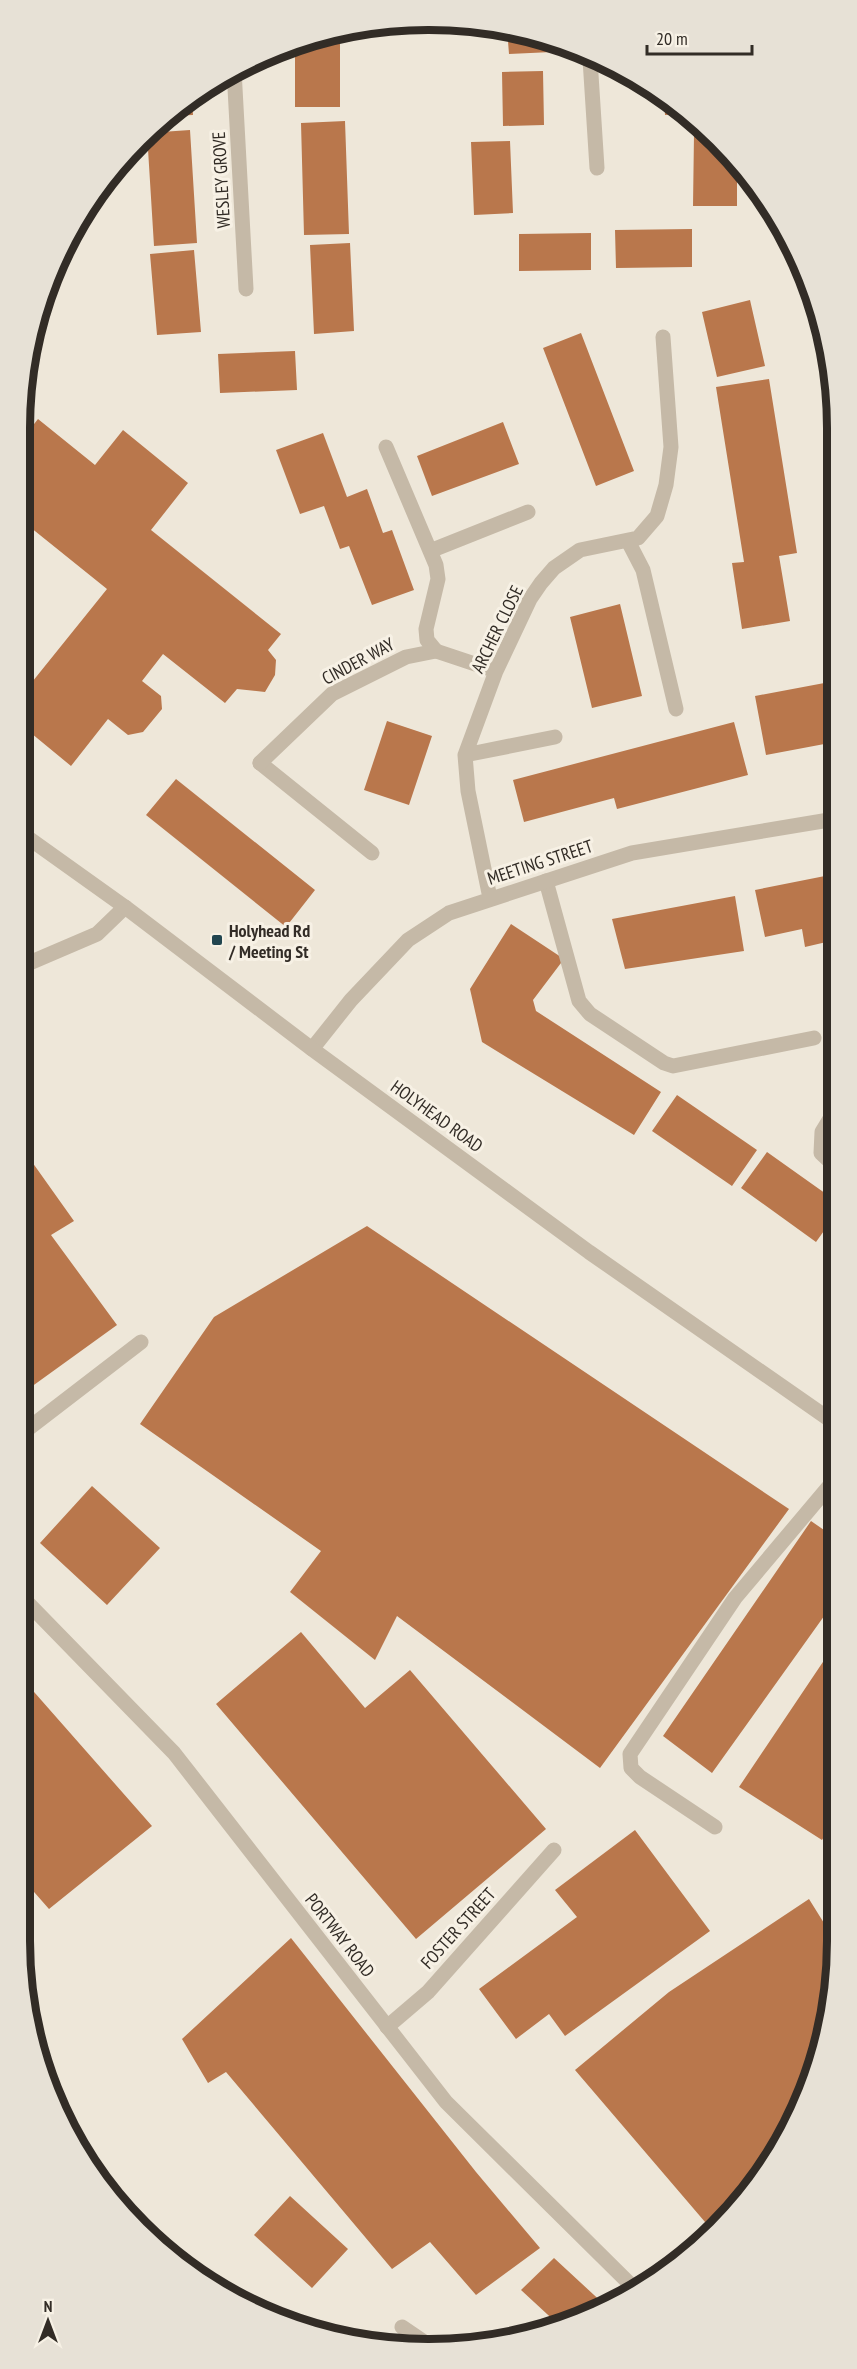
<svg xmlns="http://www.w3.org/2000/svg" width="857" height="2369" viewBox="0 0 857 2369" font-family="'PT Sans Narrow',sans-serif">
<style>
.building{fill:#b9774c}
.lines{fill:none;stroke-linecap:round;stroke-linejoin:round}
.service{stroke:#c5b9a7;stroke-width:15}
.minor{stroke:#c5b9a7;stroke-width:15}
.tertiary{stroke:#c5b9a7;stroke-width:15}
.poi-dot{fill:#21454f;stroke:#f7f1e5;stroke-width:2}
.labels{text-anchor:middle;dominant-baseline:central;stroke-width:6;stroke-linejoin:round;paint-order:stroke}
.street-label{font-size:18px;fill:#322c26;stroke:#f7f1e5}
.poi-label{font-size:18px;font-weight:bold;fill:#322c26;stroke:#f7f1e5;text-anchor:start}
.rim{fill:none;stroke:#322c26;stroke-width:8}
</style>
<rect width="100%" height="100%" fill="#eee7d9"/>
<path class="building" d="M 507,29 L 535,34 L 551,41 L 552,52 L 509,54 Z
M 340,31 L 340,107 L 295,107 L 295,42 Z
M 543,71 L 544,125 L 503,126 L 502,72 Z
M 664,96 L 677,107 L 685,114 L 665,115 Z
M 192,97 L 193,115 L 166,116 L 184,103 Z
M 345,121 L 349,234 L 304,235 L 301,123 Z
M 190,130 L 197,243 L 154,246 L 147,133 Z
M 694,134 L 707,134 L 737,161 L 737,206 L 693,206 Z
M 510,141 L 513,213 L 474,215 L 471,142 Z
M 692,229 L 692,267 L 616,268 L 615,230 Z
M 591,233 L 591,270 L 519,271 L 519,234 Z
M 350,243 L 354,331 L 314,334 L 310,245 Z
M 194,250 L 201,332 L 157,335 L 150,254 Z
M 750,300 L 765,366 L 717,377 L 702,312 Z
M 581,333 L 634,471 L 596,486 L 543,348 Z
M 295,351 L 297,390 L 220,393 L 218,354 Z
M 769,379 L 797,553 L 779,556 L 790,621 L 742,629 L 732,563 L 744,562 L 716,387 Z
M 38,419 L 95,465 L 123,430 L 188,483 L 151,530 L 281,634 L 268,650 L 276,660 L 275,675 L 265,692 L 237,689 L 225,703 L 163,654 L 142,681 L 161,696 L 162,709 L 143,732 L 128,735 L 108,719 L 71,766 L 20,724 L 20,697 L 107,589 L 20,519 L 20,442 Z
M 503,422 L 519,464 L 432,496 L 417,456 Z
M 323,433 L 347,497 L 367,489 L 383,533 L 392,530 L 414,590 L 372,605 L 349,546 L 340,549 L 324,506 L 300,514 L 276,450 Z
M 620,604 L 642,696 L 592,708 L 570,617 Z
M 835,681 L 835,742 L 766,755 L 755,696 Z
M 387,721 L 432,736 L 409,805 L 364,790 Z
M 734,722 L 748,775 L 617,809 L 614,798 L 524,822 L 513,780 Z
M 176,779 L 315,890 L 286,927 L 146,815 Z
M 830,875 L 835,903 L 835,940 L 805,947 L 802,929 L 765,937 L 755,890 Z
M 735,896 L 744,951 L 625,969 L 612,919 Z
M 511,924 L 564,959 L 533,1000 L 536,1011 L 661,1092 L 634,1135 L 482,1042 L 470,989 Z
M 677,1095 L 757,1150 L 732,1186 L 652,1131 Z
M 20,1145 L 74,1221 L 51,1235 L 117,1325 L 20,1395 L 20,1255 L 28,1249 L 20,1236 Z
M 767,1152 L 836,1201 L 836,1214 L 816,1242 L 741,1188 Z
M 367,1226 L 789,1509 L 600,1768 L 397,1616 L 375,1660 L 290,1592 L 321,1551 L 140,1424 L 214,1317 Z
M 836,1243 L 836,1266 L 825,1259 Z
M 92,1486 L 160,1548 L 107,1605 L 40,1543 Z
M 811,1521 L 837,1539 L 837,1598 L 712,1773 L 663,1736 Z
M 301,1632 L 365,1708 L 410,1670 L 546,1829 L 416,1939 L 216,1704 Z
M 837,1641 L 837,1817 L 822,1840 L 739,1787 Z
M 20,1676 L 152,1826 L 49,1909 L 20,1876 Z
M 635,1830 L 710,1931 L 565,2036 L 549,2014 L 516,2039 L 479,1989 L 577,1917 L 555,1890 Z
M 809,1899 L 837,1944 L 823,2047 L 795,2122 L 753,2189 L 711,2229 L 575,2070 L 669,1992 Z
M 291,1938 L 476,2172 L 540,2248 L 476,2295 L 430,2242 L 392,2269 L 226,2072 L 208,2083 L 182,2039 Z
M 290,2196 L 348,2249 L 312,2288 L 254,2235 Z
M 554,2258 L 607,2307 L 585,2318 L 560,2326 L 521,2290 Z"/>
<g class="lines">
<path class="service" d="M 386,447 L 436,565 L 438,579 L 426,629 L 427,640 L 436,651
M 430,551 L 528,512
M 260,763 L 372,853
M 546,881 L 579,1001 L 590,1014 L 664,1063 L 673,1066 L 814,1038
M 836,1109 L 822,1132 L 821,1153 L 836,1167
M 20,1435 L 141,1342
M 715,1827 L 640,1777 L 631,1768 L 630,1754 L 735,1598 L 836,1478
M 387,2027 L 428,1992 L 554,1850
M 402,2327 L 427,2344"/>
<path class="minor" d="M 590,59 L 597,168
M 234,70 L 246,289
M 628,541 L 643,570 L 676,709
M 465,755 L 555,737
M 260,763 L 332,694 L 406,657 L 436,651 L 496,671
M 490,898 L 468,791 L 465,755 L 496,671 L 530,599 L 541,583 L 554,568 L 580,550 L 638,538 L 657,516 L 666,485 L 671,447 L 663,337
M 20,967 L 97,934 L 125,907
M 312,1049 L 351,1000 L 408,940 L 449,913 L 632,853 L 835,819
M 20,1595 L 174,1753 L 446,2102 L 637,2291"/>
<path class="tertiary" d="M 20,832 L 125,907 L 312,1049 L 589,1252 L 836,1424"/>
</g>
<rect class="poi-dot" x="211" y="934" width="12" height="12" rx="3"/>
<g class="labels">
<g class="street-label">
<text transform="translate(221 180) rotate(-93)">WESLEY GROVE</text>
<text transform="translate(497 629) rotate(-64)">ARCHER CLOSE</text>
<text transform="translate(358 661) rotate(-28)">CINDER WAY</text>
<text transform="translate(540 862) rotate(-18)">MEETING STREET</text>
<text transform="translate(437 1116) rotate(36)">HOLYHEAD ROAD</text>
<text transform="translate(458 1928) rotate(-48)">FOSTER STREET</text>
<text transform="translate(340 1935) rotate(52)">PORTWAY ROAD</text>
</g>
<g class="poi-label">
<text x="229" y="930">Holyhead Rd<tspan x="229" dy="21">/ Meeting St</tspan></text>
</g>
</g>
<path d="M0 0H857V2369H0ZM428 30H429A398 398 0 0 1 827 428V1941A398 398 0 0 1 429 2339H428A398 398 0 0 1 30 1941V428A398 398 0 0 1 428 30Z" fill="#e7e1d6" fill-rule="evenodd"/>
<path class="rim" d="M428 30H429A398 398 0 0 1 827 428V1941A398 398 0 0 1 429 2339H428A398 398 0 0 1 30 1941V428A398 398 0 0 1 428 30Z"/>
<g transform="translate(48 2321)" stroke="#f7f1e5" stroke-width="4.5" paint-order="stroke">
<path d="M0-4.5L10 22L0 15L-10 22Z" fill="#322c26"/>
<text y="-9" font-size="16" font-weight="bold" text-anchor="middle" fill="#322c26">N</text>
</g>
<path d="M647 45v9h105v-9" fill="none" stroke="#322c26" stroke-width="3"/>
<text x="656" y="45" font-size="18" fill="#322c26" stroke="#f7f1e5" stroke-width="4.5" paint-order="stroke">20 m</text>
</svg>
